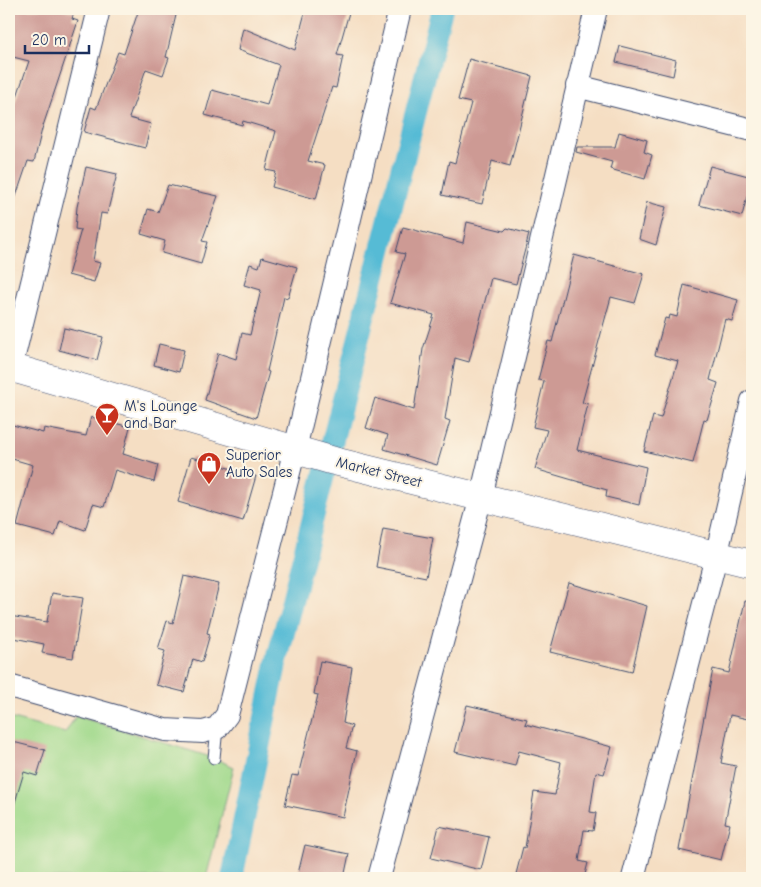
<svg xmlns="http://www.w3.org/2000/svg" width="761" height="887" viewBox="0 0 761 887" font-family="'Comic Neue',sans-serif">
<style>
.green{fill:#a1d98c;stroke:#5e8475}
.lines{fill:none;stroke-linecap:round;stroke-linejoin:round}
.canal{stroke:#57bbd5;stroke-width:22}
.building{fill:#cd9a94}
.service-casing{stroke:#3c496d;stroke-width:13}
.minor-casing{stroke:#3c496d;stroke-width:24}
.tertiary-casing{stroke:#3c496d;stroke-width:29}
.service{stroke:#fff;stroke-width:11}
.minor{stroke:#fff;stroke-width:22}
.tertiary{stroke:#fff;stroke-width:28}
.labels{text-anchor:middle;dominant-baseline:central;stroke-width:4;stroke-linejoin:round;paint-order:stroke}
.poi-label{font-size:15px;fill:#1b2f5e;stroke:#fcf5e5;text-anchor:start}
.street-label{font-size:15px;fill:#1b2f5e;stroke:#fcf5e5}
</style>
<rect width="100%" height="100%" fill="#fcf5e5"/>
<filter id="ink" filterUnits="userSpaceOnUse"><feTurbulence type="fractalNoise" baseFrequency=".02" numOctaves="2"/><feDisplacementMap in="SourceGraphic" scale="10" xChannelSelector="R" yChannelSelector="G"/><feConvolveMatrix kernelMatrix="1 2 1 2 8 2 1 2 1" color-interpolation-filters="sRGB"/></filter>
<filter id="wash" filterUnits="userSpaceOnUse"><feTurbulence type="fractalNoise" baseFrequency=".0096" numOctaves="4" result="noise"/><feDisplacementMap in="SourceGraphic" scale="20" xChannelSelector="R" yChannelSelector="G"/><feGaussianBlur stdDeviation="1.12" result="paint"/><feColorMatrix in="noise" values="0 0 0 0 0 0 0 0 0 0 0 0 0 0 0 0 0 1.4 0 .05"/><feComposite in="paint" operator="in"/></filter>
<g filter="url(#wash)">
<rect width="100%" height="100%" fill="#f5dec3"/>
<path class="green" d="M 76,716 L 214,758 L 234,767 L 206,878 L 9,878 L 9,718 L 65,733 Z"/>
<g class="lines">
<path class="canal" d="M 232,878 L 276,664 L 442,9"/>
</g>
<g id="blocks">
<path class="building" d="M 14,9 L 62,9 L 74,12 L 72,19 L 78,21 L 42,129 L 34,162 L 28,161 L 12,208 L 9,207 L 9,139 L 13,121 L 9,120 L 29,61 L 9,56 L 9,15 L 12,16 Z
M 139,9 L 167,9 L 177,11 L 166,57 L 169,58 L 163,75 L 146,69 L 129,118 L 151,124 L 145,148 L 84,132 L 91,107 L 96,109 L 118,52 L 124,54 Z
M 306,9 L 350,9 L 337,55 L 343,56 L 336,88 L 332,87 L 308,161 L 325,165 L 316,199 L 272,187 L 276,172 L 266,170 L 276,131 L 243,121 L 242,125 L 205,115 L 212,90 L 267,105 L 279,65 L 238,50 L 243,28 L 295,50 Z
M 620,46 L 676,60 L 673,76 L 616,62 Z
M 469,59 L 532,76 L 510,166 L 492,161 L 482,204 L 442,195 L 449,161 L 455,163 L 471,103 L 458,100 Z
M 619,132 L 647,140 L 644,152 L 652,155 L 645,179 L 610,169 L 612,162 L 576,152 L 577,147 L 615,147 Z
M 710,166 L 752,177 L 742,216 L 699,205 Z
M 86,167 L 117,174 L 107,214 L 101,213 L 93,261 L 100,263 L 94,282 L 68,275 L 81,230 L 75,229 L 77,207 Z
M 168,185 L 218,196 L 202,241 L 207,242 L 201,264 L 162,253 L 165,241 L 141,234 L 148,209 L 158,212 Z
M 647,202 L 666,207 L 656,245 L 639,239 Z
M 467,222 L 504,231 L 507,228 L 529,234 L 516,284 L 491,278 L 469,362 L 455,358 L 445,419 L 450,421 L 437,465 L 384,449 L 388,435 L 366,428 L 375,398 L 414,410 L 423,349 L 434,315 L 390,303 L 405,254 L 396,252 L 403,227 L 463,243 Z
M 574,255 L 644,274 L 635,303 L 611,297 L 582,403 L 588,404 L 577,450 L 646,467 L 639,505 L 606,497 L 607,490 L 535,469 L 547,430 L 533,427 L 544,381 L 538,380 L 548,341 L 552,342 Z
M 262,257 L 297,267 L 288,298 L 284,297 L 267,371 L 269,372 L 256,418 L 205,400 L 218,353 L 236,359 L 242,333 L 250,335 L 261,290 L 244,285 L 250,264 L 259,267 Z
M 684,285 L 738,300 L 732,321 L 725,319 L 710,380 L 718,383 L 707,420 L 704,419 L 693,463 L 644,451 L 653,416 L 661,418 L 678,361 L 655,355 L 665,318 L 669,319 L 670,315 L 677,317 Z
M 64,328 L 103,337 L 97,360 L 59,350 Z
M 159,344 L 184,350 L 179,372 L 154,365 Z
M 91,417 L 130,427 L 123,454 L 158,465 L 154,482 L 115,470 L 104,507 L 93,504 L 85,530 L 60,521 L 55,536 L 17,526 L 33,465 L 9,458 L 9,424 L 43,433 L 44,428 L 86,436 Z
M 191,457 L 256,476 L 243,521 L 178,502 Z
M 383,529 L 433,538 L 426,577 L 376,567 Z
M 184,576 L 219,584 L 207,633 L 210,634 L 202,662 L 193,659 L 184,692 L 156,685 L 165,651 L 158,649 L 167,621 L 173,623 Z
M 569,583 L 647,606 L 632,672 L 550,652 Z
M 52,593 L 83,598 L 73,658 L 42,653 L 44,644 L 9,637 L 9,616 L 47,622 Z
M 745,601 L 752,602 L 752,720 L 730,715 L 721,763 L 736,766 L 725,823 L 730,824 L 721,860 L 679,850 L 713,669 L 729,673 Z
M 320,661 L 352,667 L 343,723 L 352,726 L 346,748 L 357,751 L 343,817 L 285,805 L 292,775 L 298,776 L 318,695 L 314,694 Z
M 467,705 L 527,719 L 525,724 L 612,747 L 604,774 L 596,772 L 590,812 L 596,813 L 593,831 L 584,830 L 579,861 L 588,863 L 584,878 L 515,878 L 523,847 L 525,848 L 534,792 L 555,795 L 561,762 L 519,751 L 515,766 L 455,752 Z
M 9,741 L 45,750 L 37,776 L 24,772 L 13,809 L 9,808 Z
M 439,826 L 489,837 L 481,870 L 431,858 Z
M 305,845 L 349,854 L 344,878 L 297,878 Z"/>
</g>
</g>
<g filter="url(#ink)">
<use href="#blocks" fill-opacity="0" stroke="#3c496d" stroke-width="1"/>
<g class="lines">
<defs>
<path id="service" d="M 214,758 L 217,728"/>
<path id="minor" d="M 577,86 L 752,130
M 11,368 L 99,9
M 9,686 L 165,730 L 203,732 L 217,728 L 227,715 L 295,449 L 400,9
M 379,878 L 481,497 L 596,9
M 633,878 L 716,557 L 752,401"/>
<path id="tertiary" d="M 9,367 L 334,461 L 752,564"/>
</defs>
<use href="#service" class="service-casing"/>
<use href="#minor" class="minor-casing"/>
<use href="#tertiary" class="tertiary-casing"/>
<use href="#service" class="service"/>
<use href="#minor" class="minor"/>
<use href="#tertiary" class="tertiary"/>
</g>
</g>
<defs>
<symbol id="bar-pin" viewBox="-11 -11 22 30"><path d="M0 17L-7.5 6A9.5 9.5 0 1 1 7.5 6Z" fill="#c8321e" stroke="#fcf5e5"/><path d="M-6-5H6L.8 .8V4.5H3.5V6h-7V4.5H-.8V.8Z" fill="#fff"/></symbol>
<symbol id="shop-pin" viewBox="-11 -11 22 30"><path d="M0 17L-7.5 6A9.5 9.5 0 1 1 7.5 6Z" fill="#c8321e" stroke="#fcf5e5"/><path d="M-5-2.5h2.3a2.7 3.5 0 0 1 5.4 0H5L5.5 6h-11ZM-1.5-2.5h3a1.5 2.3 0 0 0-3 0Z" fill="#fff"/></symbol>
</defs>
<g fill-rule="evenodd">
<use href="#bar-pin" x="93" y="401" width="28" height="38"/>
<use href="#shop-pin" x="195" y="450" width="28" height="38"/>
</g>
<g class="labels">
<g class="poi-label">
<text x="124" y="406">M's Lounge<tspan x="124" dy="17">and Bar</tspan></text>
<text x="226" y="455">Superior<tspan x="226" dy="17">Auto Sales</tspan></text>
</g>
<g class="street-label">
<text transform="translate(379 472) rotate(14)">Market Street</text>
</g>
</g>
<rect width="761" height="887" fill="none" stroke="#fcf5e5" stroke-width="30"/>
<path d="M25 45v8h64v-8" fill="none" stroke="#1b2f5e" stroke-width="2.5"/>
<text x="32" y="45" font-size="15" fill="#1b2f5e" stroke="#fcf5e5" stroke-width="4" paint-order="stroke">20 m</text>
</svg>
